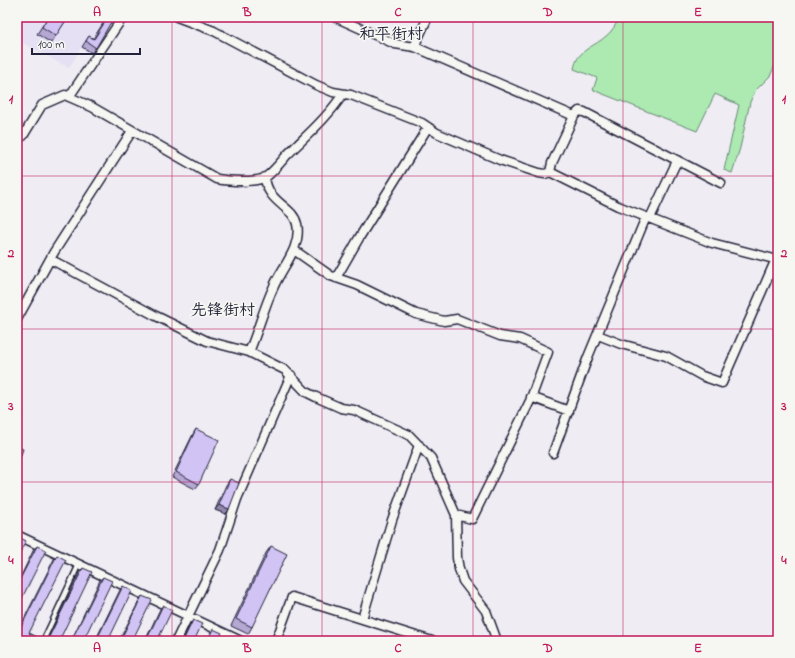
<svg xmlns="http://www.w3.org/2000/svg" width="795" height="658" viewBox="0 0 795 658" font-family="'Indie Flower','LXGW WenKai TC',sans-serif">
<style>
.built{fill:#e6e0f4}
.green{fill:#aceab1;stroke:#678676}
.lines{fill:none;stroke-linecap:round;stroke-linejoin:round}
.service-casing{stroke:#22223b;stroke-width:7}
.minor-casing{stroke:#22223b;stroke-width:11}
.service{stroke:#f6f6f2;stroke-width:4}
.minor{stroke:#f6f6f2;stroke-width:8}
.wall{fill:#b5a8d3;stroke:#22223b}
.shaded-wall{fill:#9388ac;stroke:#22223b}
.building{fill:#d2c3f5;stroke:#22223b}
.grid{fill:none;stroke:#c2185b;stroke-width:1;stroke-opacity:0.55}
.labels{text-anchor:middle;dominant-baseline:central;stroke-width:3.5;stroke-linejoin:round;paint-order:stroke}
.quarter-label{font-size:16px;fill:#22223b;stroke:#f6f6f2}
.neatline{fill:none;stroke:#c2185b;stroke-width:1.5}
.grid-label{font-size:13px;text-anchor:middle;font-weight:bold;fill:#c2185b}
</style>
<rect width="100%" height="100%" fill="#efecf3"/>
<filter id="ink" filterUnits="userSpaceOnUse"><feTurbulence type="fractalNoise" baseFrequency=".025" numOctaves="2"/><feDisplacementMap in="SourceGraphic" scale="8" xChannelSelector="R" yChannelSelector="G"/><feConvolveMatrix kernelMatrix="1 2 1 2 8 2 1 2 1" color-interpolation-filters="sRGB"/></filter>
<g filter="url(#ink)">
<path class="built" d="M 17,17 L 115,17 L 92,55 L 81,48 L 69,68 L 17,40 Z"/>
<path class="green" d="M 620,17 L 778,17 L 778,59 L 770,76 L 755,91 L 750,102 L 740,148 L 732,173 L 724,170 L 739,105 L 715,94 L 697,131 L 593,90 L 597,78 L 574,69 C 577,50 592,48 605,37 C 612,32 616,24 620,17 Z"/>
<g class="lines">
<defs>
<path id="service" d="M 43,641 L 79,564"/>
<path id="minor" d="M 177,17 L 214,31 L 316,85 L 333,92 L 351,95 L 422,123 L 437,133 L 500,160 L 539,173 L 545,174 L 550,172 L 618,206 L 712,243 L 778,260
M 335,17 L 395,44 L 415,47 L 574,116
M 414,47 L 428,17
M 69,97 L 123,17
M 17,133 L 23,136 L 42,105 L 65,95 L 92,107 L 217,179 C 228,181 257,183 266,177 C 274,171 281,162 287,155 C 307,135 328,117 343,94
M 550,172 L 552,163 L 574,116 L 579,111 L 584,112 L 721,183
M 650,218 L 677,161
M 294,250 L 331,276 L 357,285 L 416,314 L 444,321 L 457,319 L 500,336 L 520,339 L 548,352 L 530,401 L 472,519 L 456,515
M 50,259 L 156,316 L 207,341 L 249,352 L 285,370 L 306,392 L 316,397 L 341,408 L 354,410 L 409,435 L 431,458 L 456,515 L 457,558 L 459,569 L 463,581 L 486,611 L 497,641
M 336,278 L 359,238 L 428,127
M 17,319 L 54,252 L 132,131
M 598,335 L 621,344 L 666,356 L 702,376 L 722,383 L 776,259
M 249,352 C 258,331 264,307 274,286 C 282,267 302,247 297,224 C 293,206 267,203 265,177
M 531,397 L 569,411
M 553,453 L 588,357 L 646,217
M 17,535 L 241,641
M 362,619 L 392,520 L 419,445
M 176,641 L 220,550 L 237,499 L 291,375
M 276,641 L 292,597 L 432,641"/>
</defs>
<use href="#service" class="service-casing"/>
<use href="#minor" class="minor-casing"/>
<use href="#service" class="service"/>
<use href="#minor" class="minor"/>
</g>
<path class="wall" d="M 48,17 L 68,17 L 51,43 L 37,34 Z
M 107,17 L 114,17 L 92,53 L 82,47 L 89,36 L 93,39 Z
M 196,429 L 199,484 L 195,489 L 172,477 L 193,434 Z
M 230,479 L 229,509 L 226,514 L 215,510 L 226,485 Z
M 37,546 L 17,608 L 17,584 L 34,549 Z
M 271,546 L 252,627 L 248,634 L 231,626 L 266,553 Z
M 57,555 L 29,633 L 45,641 L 19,641 L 17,640 L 17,633 L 54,559 Z
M 83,568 L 59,641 L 47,641 L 80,571 Z
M 103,577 L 83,641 L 71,641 L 100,580 Z
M 123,586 L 108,641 L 95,641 L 120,590 Z
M 142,596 L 132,641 L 119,641 L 140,599 Z
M 163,605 L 157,641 L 145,641 L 160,609 Z
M 193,620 L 194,641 L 182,641 L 191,623 Z"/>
<path class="shaded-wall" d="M 219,505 L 229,509 L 226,514 L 215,510 Z"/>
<path class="building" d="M 48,17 L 68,17 L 56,36 L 42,27 Z
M 108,17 L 114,17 L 96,48 L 86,41 L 89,36 L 94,39 Z
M 17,415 L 22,416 L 17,430 Z
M 196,429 L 219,440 L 199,484 L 176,472 Z
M 17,447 L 23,449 L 17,467 Z
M 230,479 L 239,483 L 229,509 L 219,505 Z
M 17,536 L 26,541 L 17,558 Z
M 37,546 L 46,550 L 17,608 L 17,585 Z
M 271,546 L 287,554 L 252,627 L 236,619 Z
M 57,555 L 66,560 L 29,633 L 45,641 L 29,641 L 17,635 Z
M 83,568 L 92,572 L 59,641 L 47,641 Z
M 103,577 L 112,581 L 83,641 L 71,641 Z
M 123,586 L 132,591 L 108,641 L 96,641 Z
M 142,596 L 152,600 L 132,641 L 120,641 Z
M 163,605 L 172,610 L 157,641 L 146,641 Z
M 193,620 L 202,624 L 194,641 L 183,641 Z
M 213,629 L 222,633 L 218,641 L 207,641 Z
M 233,638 L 239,641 L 231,641 Z"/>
</g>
<path class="grid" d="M 172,17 L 172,641M 322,17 L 322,641M 473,17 L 473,641M 623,17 L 623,641M 17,176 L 778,176M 17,329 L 778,329M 17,482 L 778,482"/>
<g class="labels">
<g class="quarter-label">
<text x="391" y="35">和平街村</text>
<text x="223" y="311">先锋街村</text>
</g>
</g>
<rect width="795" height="658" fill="none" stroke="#f6f6f2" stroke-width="44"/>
<path d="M32 48v6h108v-6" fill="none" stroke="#22223b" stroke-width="2"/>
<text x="38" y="48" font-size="12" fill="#22223b" stroke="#f6f6f2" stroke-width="3" paint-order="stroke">100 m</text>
<rect x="22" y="22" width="751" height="614" class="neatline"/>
<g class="grid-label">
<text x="97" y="16">A</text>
<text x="247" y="16">B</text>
<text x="398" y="16">C</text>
<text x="548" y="16">D</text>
<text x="698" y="16">E</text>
<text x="11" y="103">1</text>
<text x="784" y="103">1</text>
<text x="11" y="257">2</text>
<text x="784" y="257">2</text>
<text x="11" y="410">3</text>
<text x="784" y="410">3</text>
<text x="11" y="564">4</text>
<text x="784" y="564">4</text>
<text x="97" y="652">A</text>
<text x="247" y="652">B</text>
<text x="398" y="652">C</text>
<text x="548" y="652">D</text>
<text x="698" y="652">E</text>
</g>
</svg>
